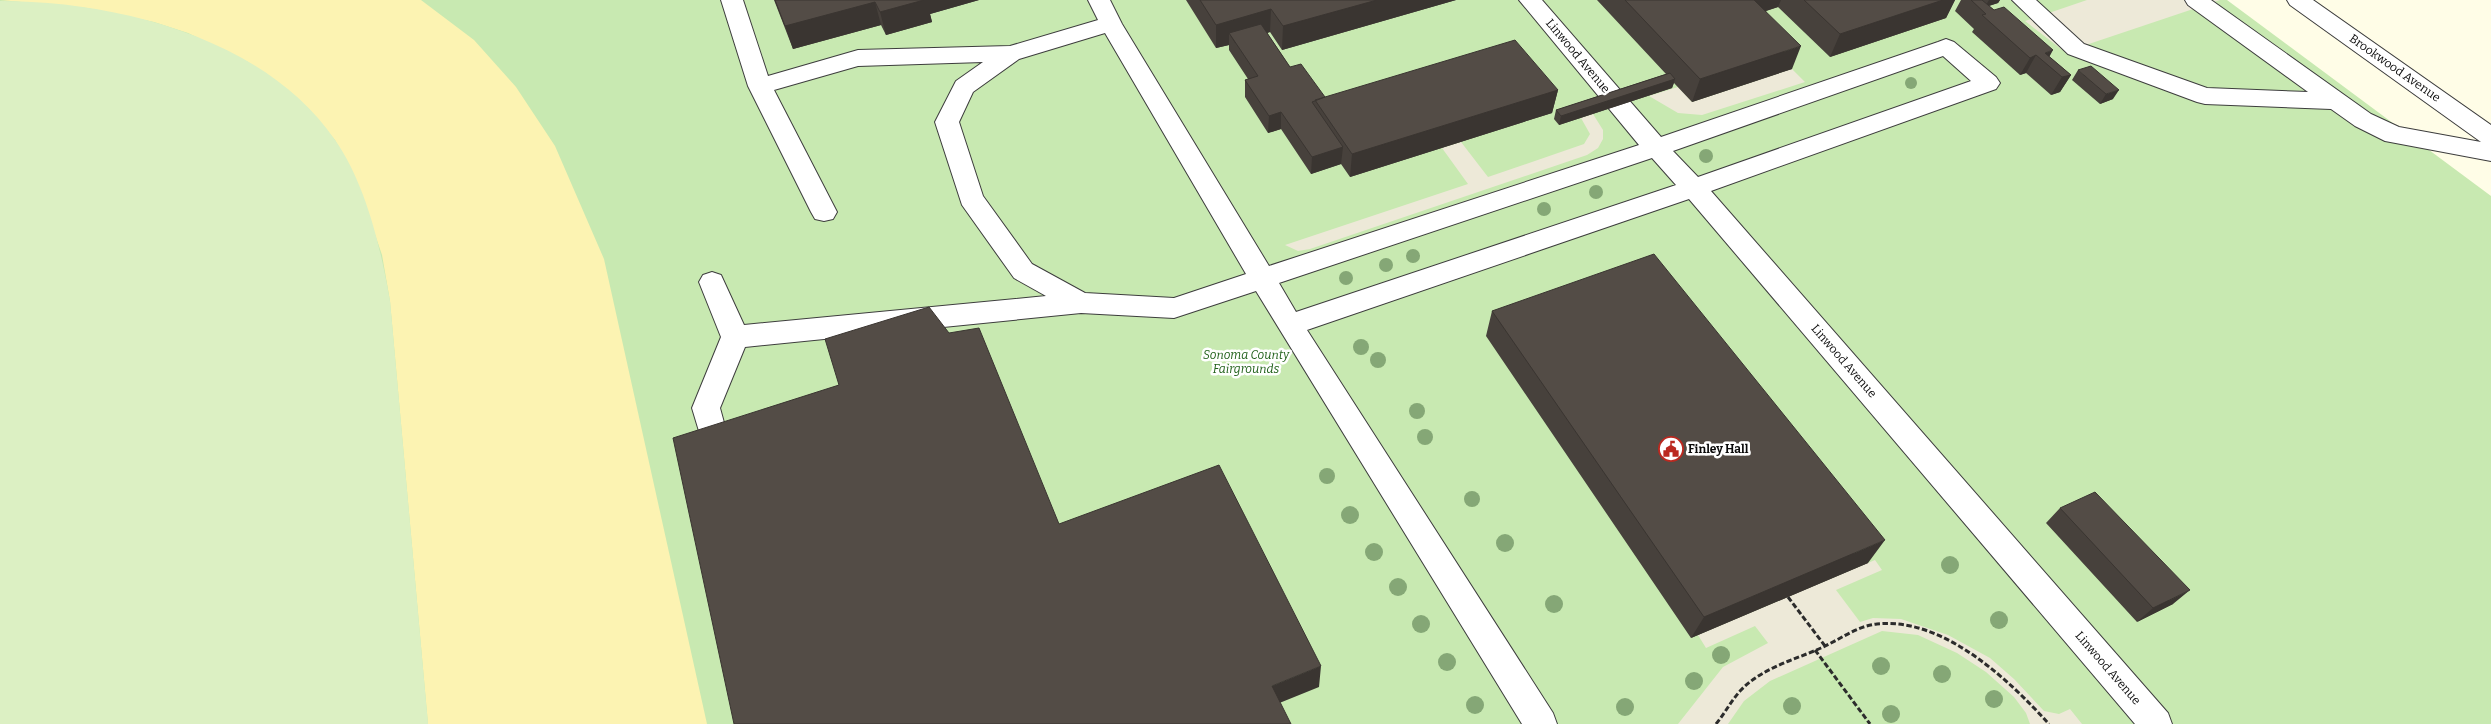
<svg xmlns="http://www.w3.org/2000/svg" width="2491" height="724" viewBox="0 0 2491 724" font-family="Bitter,serif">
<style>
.green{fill:#c8e9b1}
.sand{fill:#fcf3b2}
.pitch{fill:#dcf0c3}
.plaza{fill:#ede9d8}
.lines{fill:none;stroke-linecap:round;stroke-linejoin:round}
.minor-casing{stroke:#3d3d3d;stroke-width:2}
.path{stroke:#2c2c2c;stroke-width:3;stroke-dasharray:5.5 2.5;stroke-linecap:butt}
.minor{fill:#fff;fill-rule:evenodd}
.tree{fill:#85a776}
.wall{fill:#47413c}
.shaded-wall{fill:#3a3531}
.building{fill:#534c46;stroke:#3a3531}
.labels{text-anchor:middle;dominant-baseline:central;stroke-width:5;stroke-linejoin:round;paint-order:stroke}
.street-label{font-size:12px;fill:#0a0a0a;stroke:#fff}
.park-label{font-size:12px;font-style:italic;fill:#21611a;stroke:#fff}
.poi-label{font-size:12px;font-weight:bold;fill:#0a0a0a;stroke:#fff;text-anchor:start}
</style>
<rect width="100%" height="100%" fill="#fffde7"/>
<path class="green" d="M 0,0 L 2227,0 L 2491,196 L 2491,724 L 0,724 Z"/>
<path class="sand" d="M 0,0 L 421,0 L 474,40 L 516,87 L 555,146 L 604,259 L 707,724 L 428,724 L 390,301 L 382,255 L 368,214 L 354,176 L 335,140 L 308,108 L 248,62 L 188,33 L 154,22 L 87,8 Z"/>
<path class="pitch" d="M 0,1 C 117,1 265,38 335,140 C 366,184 381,249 390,301 L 428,724 L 0,724 Z"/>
<path class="plaza" d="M 2087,0 L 2220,0 L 2065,52 L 2025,21 Z
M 1792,69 L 1805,82 L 1702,115 L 1678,113 L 1649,96 L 1678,87 L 1692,102 Z
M 1593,114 L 1603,130 L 1603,139 L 1598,148 L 1587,155 L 1310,249 L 1298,251 L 1285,245 L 1468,184 L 1442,148 L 1461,142 L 1488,177 L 1584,144 L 1590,134 L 1581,118 Z
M 1875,560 L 1882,570 L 1836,590 L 1860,622 L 1873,618 L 1901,619 L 1948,635 L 1990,658 L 2014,679 L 2044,711 L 2059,714 L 2070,709 L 2082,724 L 2030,724 L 2026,713 L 2014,697 L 1986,672 L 1957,653 L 1918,635 L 1882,631 L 1770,681 L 1744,701 L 1728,724 L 1678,724 L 1723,667 L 1768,643 L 1755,626 L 1706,648 L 1698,635 Z"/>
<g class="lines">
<defs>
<path id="minor" d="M 721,0 L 743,0 L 768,76 L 858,50 L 1010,46 L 1098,20 L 1088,0 L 1110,0 L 1122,24 L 1269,266 L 1639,145 L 1519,0 L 1542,0 L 1661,137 L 1938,42 L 1946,39 L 1954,42 L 1996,77 L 2000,83 L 1996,89 L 1711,191 L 2168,713 L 2172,724 L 2135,724 L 1689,199 L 1307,330 L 1553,713 L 1557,724 L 1522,724 L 1256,291 L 1174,318 L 1081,313 L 745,347 L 720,408 L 732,452 L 728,461 L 718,464 L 708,461 L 692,408 L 721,337 L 699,282 L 703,275 L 712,272 L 721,275 L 744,325 L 1046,296 L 1014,278 L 962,205 L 935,122 L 956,81 L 983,62 L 858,66 L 774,90 L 837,212 L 833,219 L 824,221 L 815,219 L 811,212 L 748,86 ZM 1105,33 L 1246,274 L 1174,298 L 1085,293 L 1032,264 L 983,196 L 959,122 L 973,92 L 1019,59 ZM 1943,56 L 1971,81 L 1698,177 L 1673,151 ZM 1652,158 L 1676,185 L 1296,312 L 1279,283 Z
M 2012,0 L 2036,0 L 2084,44 L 2207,88 L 2308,92 L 2188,5 L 2185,0 L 2211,0 L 2371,114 L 2399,127 L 2481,142 L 2290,5 L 2287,0 L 2313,0 L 2491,125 L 2491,161 L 2385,141 L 2355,126 L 2331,109 L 2205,104 L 2197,102 L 2068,54 Z"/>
</defs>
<use href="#minor" class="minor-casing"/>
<path class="path" d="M 1788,597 L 1825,646
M 1815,650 L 1870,724
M 1716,724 C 1725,713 1731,701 1741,690 C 1762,668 1794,660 1821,648 C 1839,640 1857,626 1877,624 C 1943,617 2008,679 2049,724"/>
<use href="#minor" class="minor"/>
</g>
<g class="tree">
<circle cx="1911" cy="83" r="6"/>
<circle cx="1706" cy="156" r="7"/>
<circle cx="1596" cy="192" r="7"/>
<circle cx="1544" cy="209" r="7"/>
<circle cx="1413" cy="256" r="7"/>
<circle cx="1386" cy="265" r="7"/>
<circle cx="1346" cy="278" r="7"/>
<circle cx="1361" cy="347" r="8"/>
<circle cx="1378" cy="360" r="8"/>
<circle cx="1417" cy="411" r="8"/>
<circle cx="1425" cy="437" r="8"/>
<circle cx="1327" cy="476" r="8"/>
<circle cx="1472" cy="499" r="8"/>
<circle cx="1350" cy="515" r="9"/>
<circle cx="1505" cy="543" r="9"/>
<circle cx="1374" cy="552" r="9"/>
<circle cx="1950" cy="565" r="9"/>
<circle cx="1398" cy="587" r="9"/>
<circle cx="1554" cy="604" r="9"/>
<circle cx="1999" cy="620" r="9"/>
<circle cx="1421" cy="624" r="9"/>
<circle cx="1721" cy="655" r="9"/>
<circle cx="1447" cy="662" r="9"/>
<circle cx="1881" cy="666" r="9"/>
<circle cx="1942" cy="674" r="9"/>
<circle cx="1694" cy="681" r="9"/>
<circle cx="1994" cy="699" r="9"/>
<circle cx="1475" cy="705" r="9"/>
<circle cx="1792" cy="706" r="9"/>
<circle cx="1625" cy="707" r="9"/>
<circle cx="1891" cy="714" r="9"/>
</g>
<path class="wall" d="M 774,0 L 979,0 L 930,14 L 932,22 L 886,35 L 881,25 L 793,49 Z
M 1186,0 L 1456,0 L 1282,50 L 1270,32 L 1267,33 L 1290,67 L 1325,97 L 1558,90 L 1552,113 L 1350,177 L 1341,164 L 1311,174 L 1281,129 L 1268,133 L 1245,97 L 1245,80 L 1248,79 L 1229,50 L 1229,45 L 1216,48 Z
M 1597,0 L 1955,0 L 1946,18 L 1830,57 L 1778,7 L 1766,11 L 1792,69 L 1692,102 L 1674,83 L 1672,88 L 1559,125 L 1554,119 L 1556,110 L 1666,74 Z
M 1961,0 L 2000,0 L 1998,3 L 1989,6 L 2071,75 L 2060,92 L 2051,95 L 2026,73 L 2020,75 L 1972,32 L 1974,29 L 1955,11 Z
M 2078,70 L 2113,99 L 2100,104 L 2072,80 Z
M 1492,311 L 1868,563 L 1691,638 L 1486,336 Z
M 2060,508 L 2173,604 L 2137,622 L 2046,523 Z"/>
<path class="shaded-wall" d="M 924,0 L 979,0 L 930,14 L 932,22 L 886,35 L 880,12 Z
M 1377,0 L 1456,0 L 1282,50 L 1283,26 Z
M 1748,0 L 1781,0 L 1778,7 L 1741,19 Z
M 1943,0 L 1955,0 L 1946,18 L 1830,57 L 1840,34 Z
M 1989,0 L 2000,0 L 1998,3 L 1985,7 Z
M 875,2 L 881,25 L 793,49 L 785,26 Z
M 1271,9 L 1270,32 L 1235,43 L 1229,33 L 1229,45 L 1216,48 L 1216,25 Z
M 1801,46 L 1792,69 L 1692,102 L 1700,79 Z
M 2053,50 L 2046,63 L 2045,53 Z
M 2036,55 L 2026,73 L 2020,75 L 2030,58 Z
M 2071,75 L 2060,92 L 2051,95 L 2062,77 Z
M 1675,79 L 1672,88 L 1559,125 L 1561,116 Z
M 1558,90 L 1552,113 L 1350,177 L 1352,154 Z
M 2119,90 L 2113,99 L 2100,104 L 2106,94 Z
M 1281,112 L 1281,129 L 1268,133 L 1269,116 Z
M 1343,147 L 1341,164 L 1311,174 L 1312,157 Z
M 1885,540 L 1868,563 L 1691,638 L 1704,617 Z
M 2190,590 L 2173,604 L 2137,622 L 2153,608 Z
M 1321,666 L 1319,687 L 1272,706 L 1272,686 Z"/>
<path class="building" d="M 775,0 L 924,0 L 880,12 L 875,2 L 785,26 Z
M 1200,0 L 1377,0 L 1283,26 L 1271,9 L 1216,25 Z
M 1625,0 L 1754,0 L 1801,46 L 1700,79 Z
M 1804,0 L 1943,0 L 1840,34 Z
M 1971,0 L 1982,0 L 1994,10 L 2004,7 L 2053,50 L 2045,53 L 2071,75 L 2062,77 L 2036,55 L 2030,58 L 1982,15 L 1986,14 Z
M 1261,24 L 1290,67 L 1301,64 L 1325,97 L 1312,102 L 1343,147 L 1312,157 L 1281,112 L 1269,116 L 1245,80 L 1258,76 L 1229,33 Z
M 1515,40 L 1558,90 L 1352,154 L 1315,100 Z
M 2091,66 L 2119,90 L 2106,94 L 2078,70 Z
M 1670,73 L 1675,79 L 1561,116 L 1556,110 Z
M 1654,254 L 1885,540 L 1704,617 L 1492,311 Z
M 929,307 L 949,333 L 979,328 L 1059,524 L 1219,465 L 1321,666 L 1272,686 L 1291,724 L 734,724 L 673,438 L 839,385 L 825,339 Z
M 2095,492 L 2190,590 L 2153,608 L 2060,508 Z"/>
<defs>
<symbol id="civic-ring" viewBox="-11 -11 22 22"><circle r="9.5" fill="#fff" stroke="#bb2920" stroke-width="1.5"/><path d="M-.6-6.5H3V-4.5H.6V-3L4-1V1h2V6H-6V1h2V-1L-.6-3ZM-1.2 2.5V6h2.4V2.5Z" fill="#bb2920"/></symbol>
</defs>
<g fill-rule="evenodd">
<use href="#civic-ring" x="1657" y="435" width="28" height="28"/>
</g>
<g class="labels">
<g class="street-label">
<text transform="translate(1578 56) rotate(50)">Linwood Avenue</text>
<text transform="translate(2395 68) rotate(35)">Brookwood Avenue</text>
<text transform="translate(1844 361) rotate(49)">Linwood Avenue</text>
<text transform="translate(2108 668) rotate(49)">Linwood Avenue</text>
</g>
<g class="park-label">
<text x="1246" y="355">Sonoma County<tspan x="1246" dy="14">Fairgrounds</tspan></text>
</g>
<g class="poi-label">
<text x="1688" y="449">Finley Hall</text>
</g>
</g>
</svg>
